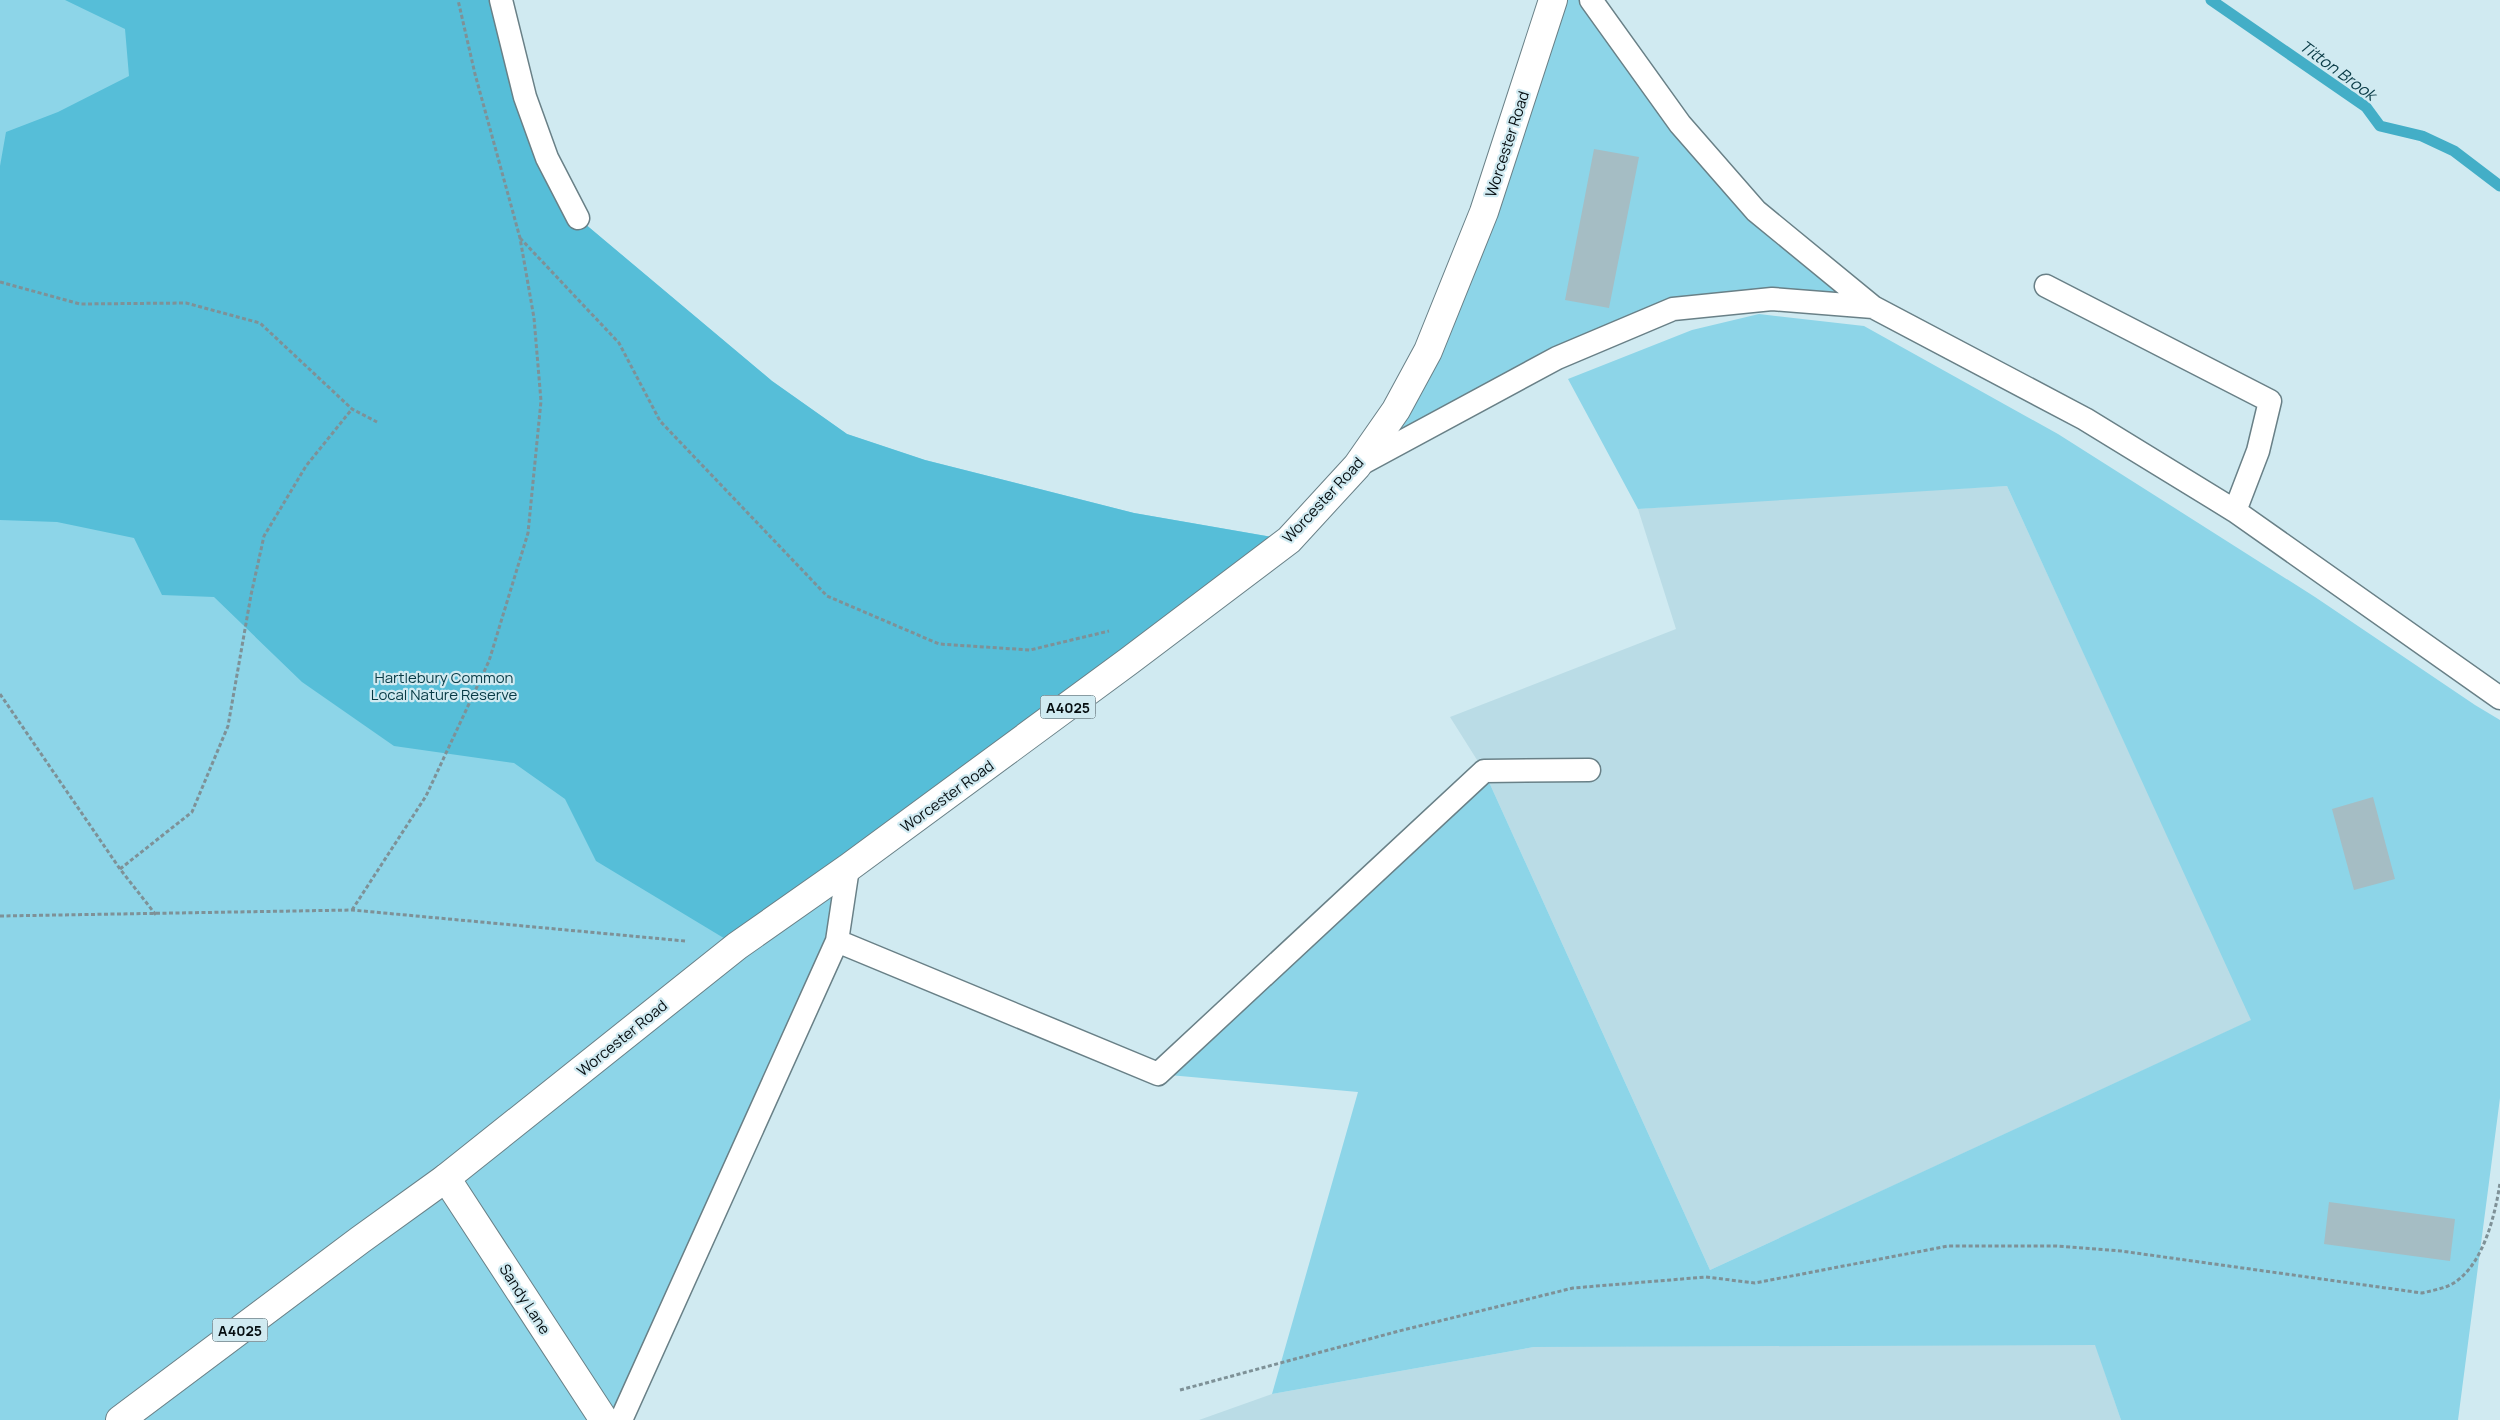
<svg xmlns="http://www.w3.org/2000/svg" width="2500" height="1420" viewBox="0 0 2500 1420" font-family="Manrope,sans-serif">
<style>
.built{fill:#badce6}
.green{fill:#8dd5e8}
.forest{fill:#56bed8}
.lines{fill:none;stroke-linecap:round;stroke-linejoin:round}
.stream{stroke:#43aec7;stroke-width:11}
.building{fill:#a5bdc4}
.service-casing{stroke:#698087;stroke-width:25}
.minor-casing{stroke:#698087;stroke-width:30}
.primary-casing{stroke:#698087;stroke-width:30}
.path{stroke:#7e9197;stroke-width:3;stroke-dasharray:4 2.5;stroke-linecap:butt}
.service{stroke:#fff;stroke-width:22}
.minor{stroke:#fff;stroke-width:28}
.primary{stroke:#fff;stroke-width:28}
.labels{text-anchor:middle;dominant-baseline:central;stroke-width:4.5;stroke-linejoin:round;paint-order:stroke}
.shield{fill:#d0eaf1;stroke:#424f54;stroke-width:1}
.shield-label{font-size:14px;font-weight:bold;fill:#050d10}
.street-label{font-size:15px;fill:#050d10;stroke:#d0eaf1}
.park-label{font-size:15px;fill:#083a45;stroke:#d0eaf1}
.water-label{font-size:16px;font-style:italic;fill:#083a45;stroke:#d0eaf1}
</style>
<rect width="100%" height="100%" fill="#d0eaf1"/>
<path class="built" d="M 2007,486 L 2252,1020 L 1710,1270 L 1484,771 L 1450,717 L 1676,629 L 1638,509 L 1800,497 Z
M 2092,1334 L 2121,1420 L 1199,1420 L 1272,1394 L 1534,1347 Z"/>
<path class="green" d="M 0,0 L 501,0 L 578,218 L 772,381 L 847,434 L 925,460 L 1134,513 L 1289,540 L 848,868 L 837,941 L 622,1420 L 0,1420 Z
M 1554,0 L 1591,0 L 1680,124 L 1873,307 L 1673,309 L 1357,466 L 1396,410 Z
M 1759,314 L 1864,326 L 2058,434 L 2315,597 L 2475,705 L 2500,720 L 2500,1098 L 2458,1420 L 2121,1420 L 2095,1345 L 1534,1347 L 1272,1394 L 1358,1092 L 1158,1074 L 1484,771 L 1710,1270 L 2251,1020 L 2007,486 L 1638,509 L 1568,379 L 1692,330 Z"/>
<path class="forest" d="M 65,0 L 501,0 L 578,218 L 772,381 L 847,434 L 925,460 L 1134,513 L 1289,540 L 737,946 L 596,861 L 565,799 L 514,763 L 394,746 L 302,682 L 214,597 L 162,595 L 134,538 L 57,522 L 0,520 L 0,166 L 6,132 L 58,112 L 129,76 L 125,29 Z"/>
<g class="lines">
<path class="stream" d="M 2211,0 L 2366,107 L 2380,126 L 2422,136 L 2454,151 L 2500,186"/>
</g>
<path class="building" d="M 1594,149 L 1639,157 L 1609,308 L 1565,300 Z
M 2373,797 L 2395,879 L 2354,890 L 2332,809 Z
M 2329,1202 L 2455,1219 L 2450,1261 L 2324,1244 Z"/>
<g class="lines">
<defs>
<path id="service" d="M 501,0 L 525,97 L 547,158 L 578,218
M 1591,0 L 1680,124 L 1756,211 L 1873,307
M 2046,286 L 2270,401 L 2258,451 L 2235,511
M 1357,466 L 1557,358 L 1673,309 L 1772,299 L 1873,307 L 2085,419 L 2235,511 L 2500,698
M 837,941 L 1158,1074 L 1484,771 L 1589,770
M 621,1420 L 837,941 L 848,868"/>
<path id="minor" d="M 446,1178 L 604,1420"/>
<path id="primary" d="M 120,1420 L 360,1240 L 446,1178 L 737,946 L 848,868 L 1129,661 L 1289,540 L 1357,466 L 1396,410 L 1428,351 L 1484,212 L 1553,0"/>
</defs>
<use href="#service" class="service-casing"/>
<use href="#minor" class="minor-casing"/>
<use href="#primary" class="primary-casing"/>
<path class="path" d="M 520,238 L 619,343 L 660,421 L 827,596 L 939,644 L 1030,650 L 1109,631
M 0,282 L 80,304 L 186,303 L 260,323 L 352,409 L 377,422
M 0,694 L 120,869 L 156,915
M 120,869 L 192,812 L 228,726 L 251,595 L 264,536 L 306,466 L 352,409
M 352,910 L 426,796 L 489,661 L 528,533 L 541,401 L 534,318 L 520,238 L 475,74 L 458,0
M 0,916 L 352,910 L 685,941
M 1180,1390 L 1399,1331 L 1573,1288 L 1706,1277 L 1755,1283 L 1948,1246 L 2056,1246 L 2121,1251 L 2422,1293 C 2431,1291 2440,1289 2448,1286 C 2482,1271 2495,1216 2500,1183"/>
<use href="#service" class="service"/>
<use href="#minor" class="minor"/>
<use href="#primary" class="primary"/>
</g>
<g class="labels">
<g class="shield">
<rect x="1040.5" y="695.5" width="55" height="23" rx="4"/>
<rect x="212.5" y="1318.5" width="55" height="23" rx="4"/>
</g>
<g class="shield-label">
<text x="1068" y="707">A4025</text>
<text x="240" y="1330">A4025</text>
</g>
<g class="street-label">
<text transform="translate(1507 144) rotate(-72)">Worcester Road</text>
<text transform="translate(1323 500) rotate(-47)">Worcester Road</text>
<text transform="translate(947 796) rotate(-36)">Worcester Road</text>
<text transform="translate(622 1038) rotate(-39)">Worcester Road</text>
<text transform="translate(525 1299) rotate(57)">Sandy Lane</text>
</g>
<g class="park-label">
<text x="444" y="677">Hartlebury Common<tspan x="444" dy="17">Local Nature Reserve</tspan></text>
</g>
<g class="water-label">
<text transform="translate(2338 70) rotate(36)">Titton Brook</text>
</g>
</g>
</svg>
